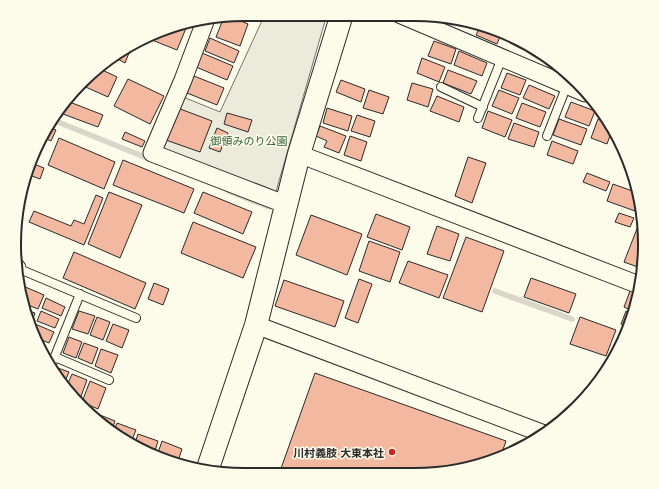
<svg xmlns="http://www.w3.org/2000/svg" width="659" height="489" viewBox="0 0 659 489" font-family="'Golos Text','Noto Sans JP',sans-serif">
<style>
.green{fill:#ecebdb;stroke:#74746e}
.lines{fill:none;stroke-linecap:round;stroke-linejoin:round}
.stream{stroke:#d8d7c9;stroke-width:5.5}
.building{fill:#f2b8a0;stroke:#2b2b2b}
.lane-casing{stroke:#2b2b2b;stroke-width:10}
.street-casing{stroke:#2b2b2b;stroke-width:19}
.secondary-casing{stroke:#2b2b2b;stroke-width:24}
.lane{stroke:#fdfbea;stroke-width:8}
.street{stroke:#fdfbea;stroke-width:17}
.secondary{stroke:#fdfbea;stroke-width:22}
.poi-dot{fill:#c62828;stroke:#fdfbea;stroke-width:1.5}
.labels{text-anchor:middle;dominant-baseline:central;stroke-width:3;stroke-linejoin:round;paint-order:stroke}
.park-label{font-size:11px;fill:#34623c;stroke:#fdfbea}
.poi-label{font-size:11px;font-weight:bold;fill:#2b2b2b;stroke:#fdfbea;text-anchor:end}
.rim{fill:none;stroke:#2b2b2b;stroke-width:2}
</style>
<rect width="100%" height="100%" fill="#fdfbea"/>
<path class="green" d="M 265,14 L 327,14 L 275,195 L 161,150 L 183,97 L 220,112 Z"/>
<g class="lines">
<path class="stream" d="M 53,120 L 152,160
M 228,191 L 269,207
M 495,291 L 572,319"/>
</g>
<path class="building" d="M 244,14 L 251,14 L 249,20 L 237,15 Z
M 229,16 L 248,24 L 240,46 L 216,37 L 224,17 Z
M 449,18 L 466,20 L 464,25 L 448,20 Z
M 189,21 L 177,50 L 147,38 L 185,22 Z
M 481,25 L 501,34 L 497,44 L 476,35 Z
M 210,38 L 239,51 L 234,63 L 205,51 Z
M 434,41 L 456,49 L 451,64 L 428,56 Z
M 127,46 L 131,48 L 125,63 L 114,57 Z
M 459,51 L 487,63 L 482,76 L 454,65 Z
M 202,53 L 233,66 L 227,80 L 196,67 Z
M 422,58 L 445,67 L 439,82 L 417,73 Z
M 100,69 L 117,77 L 108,97 L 81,85 Z
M 448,70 L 477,81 L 471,94 L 443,83 Z
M 507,73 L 526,80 L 520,95 L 501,88 Z
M 194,76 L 224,88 L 217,105 L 187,93 Z
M 128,79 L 164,96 L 150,124 L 114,106 Z
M 341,80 L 365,89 L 361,102 L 336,92 Z
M 412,83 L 433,89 L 428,107 L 407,100 Z
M 529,85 L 555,96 L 549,109 L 523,98 Z
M 369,90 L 389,97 L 383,114 L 363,108 Z
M 499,90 L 519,98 L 512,114 L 492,106 Z
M 437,96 L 464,107 L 459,122 L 430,111 Z
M 67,101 L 103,115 L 98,127 L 63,114 Z
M 571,102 L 595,111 L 589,126 L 565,117 Z
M 522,103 L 546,112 L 540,127 L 516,118 Z
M 175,107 L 212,121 L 200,152 L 163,139 Z
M 327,108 L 352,116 L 348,131 L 323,123 Z
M 488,111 L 512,120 L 505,137 L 482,128 Z
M 227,113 L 252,120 L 248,132 L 224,124 Z
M 357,115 L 375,121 L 370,137 L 351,131 Z
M 559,119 L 587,129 L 581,145 L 553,135 Z
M 598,119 L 606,123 L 611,133 L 607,144 L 591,138 Z
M 514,123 L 539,132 L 534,147 L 508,139 Z
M 320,126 L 346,136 L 339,153 L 324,147 L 327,141 L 316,136 Z
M 48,127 L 56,130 L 51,141 L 42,137 Z
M 217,128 L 228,133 L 220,152 L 209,148 Z
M 125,132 L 145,141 L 142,147 L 122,139 Z
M 350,136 L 367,142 L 361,161 L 344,155 Z
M 59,138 L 115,162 L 104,189 L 48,165 Z
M 552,141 L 578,151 L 573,164 L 547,155 Z
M 468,157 L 486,163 L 472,203 L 455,196 Z
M 123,160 L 194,189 L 184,213 L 113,185 Z
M 31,163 L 44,168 L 40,179 L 27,174 Z
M 587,173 L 610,182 L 606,191 L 583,182 Z
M 613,184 L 638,193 L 638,202 L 635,211 L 607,201 Z
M 109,192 L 142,205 L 120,258 L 88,244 Z
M 203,192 L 252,212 L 243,234 L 194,213 Z
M 96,195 L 103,198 L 84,245 L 29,222 L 34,211 L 71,226 L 74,220 L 84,224 Z
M 619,213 L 634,218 L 630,227 L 615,222 Z
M 376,214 L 410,227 L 402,250 L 367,237 Z
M 311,215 L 362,234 L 347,275 L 296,255 Z
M 640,221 L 643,269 L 624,262 Z
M 193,222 L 256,247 L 243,278 L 181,253 Z
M 437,226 L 459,234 L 450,261 L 427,254 Z
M 466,237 L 504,251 L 482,312 L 443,298 Z
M 369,241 L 400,252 L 390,282 L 359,271 Z
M 74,252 L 146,283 L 135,309 L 63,278 Z
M 408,261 L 448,275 L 439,298 L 399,283 Z
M 531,278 L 576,294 L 569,313 L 524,297 Z
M 359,279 L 372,284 L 358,323 L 345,318 Z
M 284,280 L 344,301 L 335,327 L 275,306 Z
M 154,283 L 169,289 L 163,305 L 148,299 Z
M 23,286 L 44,295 L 38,309 L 23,303 L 21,292 Z
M 630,291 L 637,293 L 631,310 L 624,307 Z
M 46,298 L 65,307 L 61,316 L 42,308 Z
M 24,309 L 35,313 L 30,326 L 26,319 Z
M 41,311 L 59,319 L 55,328 L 37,321 Z
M 79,311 L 95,316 L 88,334 L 72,329 Z
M 626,311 L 630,313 L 626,326 L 621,324 Z
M 97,317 L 110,322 L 103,340 L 90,335 Z
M 580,317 L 616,330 L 606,356 L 570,344 Z
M 35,324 L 54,332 L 49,343 L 37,338 L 32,330 Z
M 113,324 L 129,330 L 122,348 L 106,341 Z
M 69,337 L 82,342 L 76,358 L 63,353 Z
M 84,343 L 98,348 L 92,364 L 78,358 Z
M 101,349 L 118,355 L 111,373 L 95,366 Z
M 613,352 L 616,354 L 614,360 L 610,365 L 608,364 Z
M 55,367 L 69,372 L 63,386 L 61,385 L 54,370 Z
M 315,373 L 506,441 L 500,458 L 445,473 L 279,474 Z
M 72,374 L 87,380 L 80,399 L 77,399 L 66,388 Z
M 90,381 L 106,388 L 98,409 L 82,402 Z
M 100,415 L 115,421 L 112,429 L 99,417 Z
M 117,423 L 136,430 L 130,445 L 114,431 Z
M 138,434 L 158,441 L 154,454 L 134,446 Z
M 162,441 L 182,449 L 177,464 L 157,456 Z"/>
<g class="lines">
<defs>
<path id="lane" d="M 441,87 L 483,107
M 478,118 L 502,58
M 547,136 L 567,85
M 17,268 L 136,318
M 55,357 L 109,380
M 51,366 L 80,294"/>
<path id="street" d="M 399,14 L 585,93
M 206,19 L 183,80 L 152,153 L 287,205
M 299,154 L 639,285
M 16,268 L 17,268 L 16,270
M 256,325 L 544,434"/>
<path id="secondary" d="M 207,471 L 256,325 L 299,154 L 342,14"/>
</defs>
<use href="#lane" class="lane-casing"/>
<use href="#street" class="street-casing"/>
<use href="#secondary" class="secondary-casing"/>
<use href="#lane" class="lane"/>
<use href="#street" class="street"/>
<use href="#secondary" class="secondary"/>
</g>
<circle class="poi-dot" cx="392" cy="452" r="4"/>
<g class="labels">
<g class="park-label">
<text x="249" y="140">御領みのり公園</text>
</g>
<g class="poi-label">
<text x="384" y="452">川村義肢 大東本社</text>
</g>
</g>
<path d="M0 0H659V489H0ZM244 21H415A223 223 0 0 1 638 244V245A223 223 0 0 1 415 468H244A223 223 0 0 1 21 245V244A223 223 0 0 1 244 21Z" fill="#fdfbea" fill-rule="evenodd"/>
<path class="rim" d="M244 21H415A223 223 0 0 1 638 244V245A223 223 0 0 1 415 468H244A223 223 0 0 1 21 245V244A223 223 0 0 1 244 21Z"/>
</svg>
